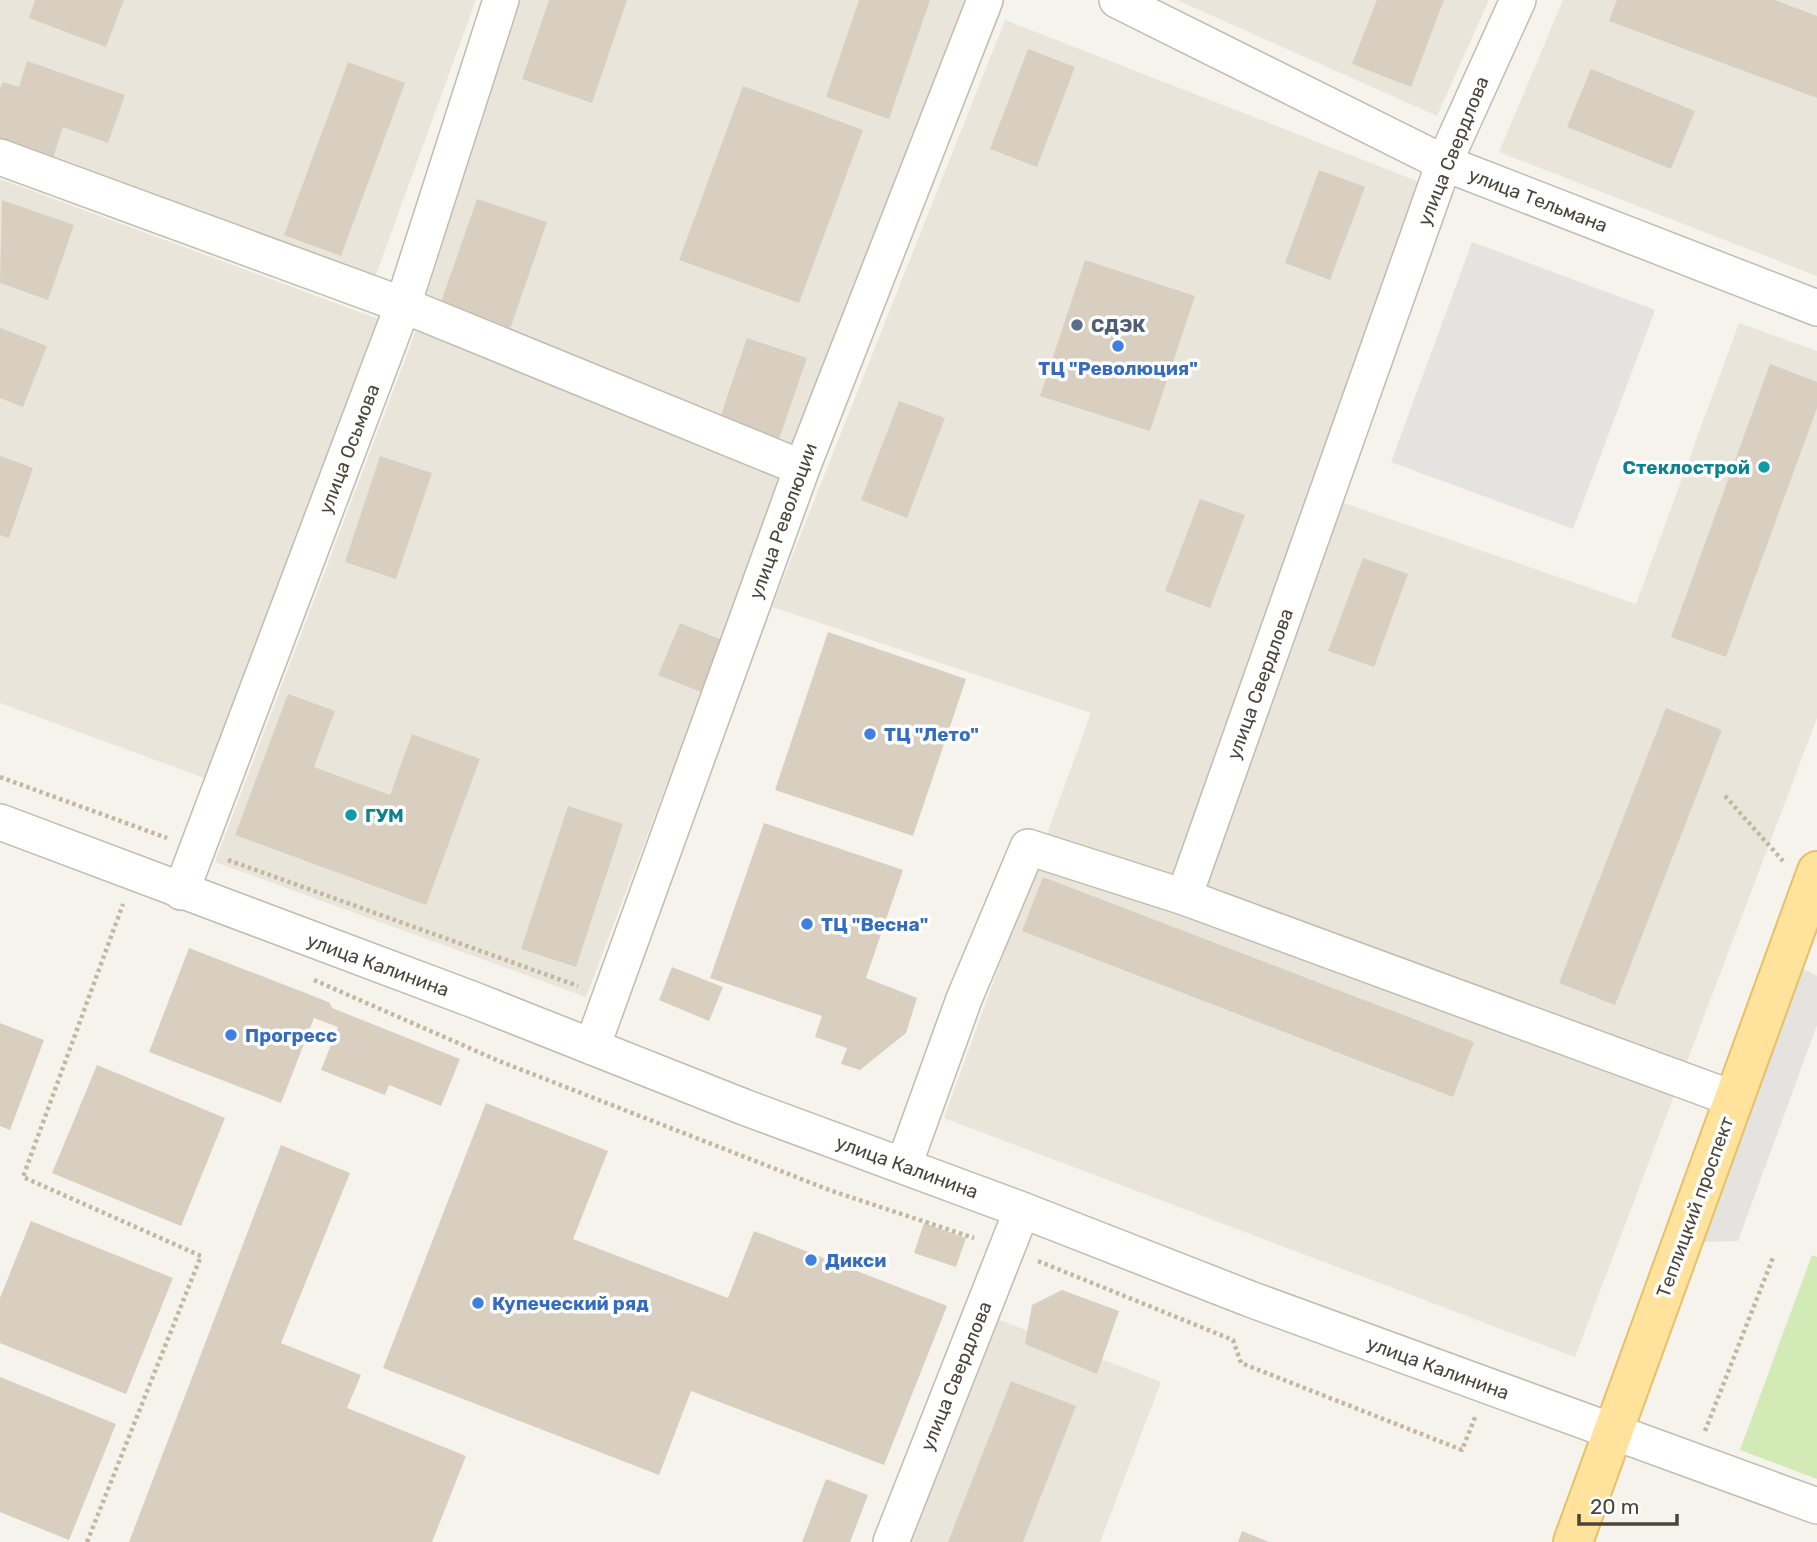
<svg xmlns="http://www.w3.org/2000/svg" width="1817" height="1542" viewBox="0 0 1817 1542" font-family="Rubik,sans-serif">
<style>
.residential{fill:#eae5da}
.green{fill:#d2eab5}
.parking{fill:#e5e3e0}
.building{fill:#d8cfc1}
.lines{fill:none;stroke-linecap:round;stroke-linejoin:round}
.minor-casing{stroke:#c2bbae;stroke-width:38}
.major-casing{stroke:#e6c16a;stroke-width:42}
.path{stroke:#c4b79f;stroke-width:4.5;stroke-dasharray:3.5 3.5;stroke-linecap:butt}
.minor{stroke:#fff;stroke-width:35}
.major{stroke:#ffe39c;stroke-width:38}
.service-dot{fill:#5c6f8a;stroke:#fff;stroke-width:2.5}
.shop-dot{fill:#3f7fe0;stroke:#fff;stroke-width:2.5}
.culture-dot{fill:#0f9aa8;stroke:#fff;stroke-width:2.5}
.labels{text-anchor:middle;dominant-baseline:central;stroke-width:7;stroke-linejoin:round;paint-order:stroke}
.street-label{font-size:19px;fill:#4b4439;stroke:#fff}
.service-label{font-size:19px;font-weight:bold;fill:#4e5e75;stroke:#fff;text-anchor:start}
.shop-label{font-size:19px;font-weight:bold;fill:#366cbe;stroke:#fff;text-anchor:start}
.culture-label{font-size:19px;font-weight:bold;fill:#0d838f;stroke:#fff;text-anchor:end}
</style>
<rect width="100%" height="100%" fill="#f6f3ec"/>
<path class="residential" d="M 0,0 L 476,0 L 374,280 L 0,148 Z
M 519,0 L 965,0 L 586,997 L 215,862 L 412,341 Z
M 1177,0 L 1489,0 L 1437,116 Z
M 1563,0 L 1817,0 L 1817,276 L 1499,152 Z
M 1005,20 L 1422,183 L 1312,492 L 1636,604 L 1739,323 L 1817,351 L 1817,718 L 1575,1357 L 944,1118 L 1091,713 L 772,607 Z
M 0,179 L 381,320 L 210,780 L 0,703 Z
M 987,1315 L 1161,1382 L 1100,1542 L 900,1542 Z"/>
<path class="green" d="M 1812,1255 L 1817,1257 L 1817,1479 L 1740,1450 Z"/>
<path class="parking" d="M 1472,242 L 1655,310 L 1573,529 L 1391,462 Z
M 1803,969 L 1817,976 L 1817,1025 L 1738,1241 L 1703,1242 Z"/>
<path class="building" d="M 35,0 L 124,0 L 106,47 L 29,18 Z
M 549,0 L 627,0 L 592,103 L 522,79 Z
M 859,0 L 930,0 L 889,119 L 826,97 Z
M 1377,0 L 1444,0 L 1411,87 L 1352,64 Z
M 1617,0 L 1775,0 L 1817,16 L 1817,98 L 1609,21 Z
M 1028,49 L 1075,67 L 1037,167 L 990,149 Z
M 27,61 L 125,95 L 108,143 L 63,127 L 53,158 L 0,141 L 0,89 L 3,82 L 19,87 Z
M 348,62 L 405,83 L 341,256 L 284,235 Z
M 1591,69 L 1695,111 L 1671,169 L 1567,127 Z
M 743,86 L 863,130 L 799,303 L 679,260 Z
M 1319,170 L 1365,187 L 1330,280 L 1285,263 Z
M 477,199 L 547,222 L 509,332 L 439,308 Z
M 2,200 L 74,225 L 48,300 L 0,283 Z
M 1085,260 L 1195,296 L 1150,431 L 1040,396 Z
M 0,328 L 47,346 L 23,407 L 0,398 Z
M 747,338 L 807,358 L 777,445 L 718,424 Z
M 1770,364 L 1817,382 L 1817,408 L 1726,657 L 1671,637 Z
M 899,401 L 945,418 L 907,518 L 861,500 Z
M 0,456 L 33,468 L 9,538 L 0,535 Z
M 380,456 L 432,473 L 396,579 L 345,562 Z
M 1200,499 L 1245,515 L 1210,608 L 1165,591 Z
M 1363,558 L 1408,574 L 1374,667 L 1328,651 Z
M 680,623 L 722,640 L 701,692 L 658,675 Z
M 828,632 L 966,679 L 913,836 L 775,790 Z
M 288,694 L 335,711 L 314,767 L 390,795 L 412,734 L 480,759 L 426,905 L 235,835 Z
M 1666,708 L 1722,730 L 1615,1005 L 1559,983 Z
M 568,806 L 623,824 L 576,967 L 521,949 Z
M 764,823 L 903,870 L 866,978 L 917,998 L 906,1033 L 860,1070 L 841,1064 L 847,1048 L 815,1037 L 822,1016 L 710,978 Z
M 1043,877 L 1474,1042 L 1453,1097 L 1022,931 Z
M 189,948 L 321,999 L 330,1003 L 332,1008 L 460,1059 L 441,1106 L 389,1085 L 385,1095 L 321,1070 L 338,1027 L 314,1018 L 281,1103 L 149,1052 Z
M 672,967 L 723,987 L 709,1021 L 659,1000 Z
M 0,1023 L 44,1040 L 10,1130 L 0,1126 Z
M 97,1065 L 225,1118 L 181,1226 L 52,1173 Z
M 486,1103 L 608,1151 L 573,1239 L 728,1298 L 754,1231 L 947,1306 L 884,1465 L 691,1391 L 659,1475 L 383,1368 Z
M 281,1145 L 350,1173 L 281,1343 L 361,1375 L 347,1408 L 466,1456 L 432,1542 L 129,1542 Z
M 31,1221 L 173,1278 L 126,1394 L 0,1343 L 0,1298 Z
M 924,1223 L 966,1238 L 956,1267 L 914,1253 Z
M 1062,1290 L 1119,1311 L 1097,1374 L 1025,1344 L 1032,1305 Z
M 0,1377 L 116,1424 L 69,1540 L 0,1512 Z
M 1011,1381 L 1076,1406 L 1023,1542 L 948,1542 Z
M 826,1479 L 868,1495 L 850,1542 L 802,1542 Z
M 1242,1531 L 1269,1542 L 1238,1542 Z"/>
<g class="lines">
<defs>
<path id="minor" d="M 1117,0 L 1444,163 L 1817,308
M 0,157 L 403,305 L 802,468
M 0,822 L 474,1000 L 744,1107 L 1022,1210 L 1250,1299 L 1817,1506
M 181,892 L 403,305 L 501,0
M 1184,897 L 1734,1099
M 592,1047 L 802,468 L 985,0
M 904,1165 L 964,999 L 1028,847 L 1184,897 L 1444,163 L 1518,0
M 891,1542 L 1022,1210"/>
<path id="major" d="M 1573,1542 L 1817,871"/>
</defs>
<use href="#minor" class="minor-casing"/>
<use href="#major" class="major-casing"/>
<path class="path" d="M 0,777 L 167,838
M 1725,796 L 1783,861
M 228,860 L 578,986
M 314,980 L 499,1061 L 832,1191 L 974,1238
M 1038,1261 L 1233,1340 L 1241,1363 L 1462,1450 L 1476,1415
M 1705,1431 L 1774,1255
M 87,1542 L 201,1256 L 23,1177 L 123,904"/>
<use href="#minor" class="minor"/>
<use href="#major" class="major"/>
</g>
<circle class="service-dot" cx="1077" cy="325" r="7"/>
<g class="shop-dot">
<circle cx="1118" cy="346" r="7"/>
<circle cx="870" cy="734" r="7"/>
<circle cx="807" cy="924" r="7"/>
<circle cx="231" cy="1035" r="7"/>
<circle cx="811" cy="1260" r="7"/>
<circle cx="478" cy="1303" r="7"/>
</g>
<g class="culture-dot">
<circle cx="1764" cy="467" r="7"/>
<circle cx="351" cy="815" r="7"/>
</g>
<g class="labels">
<g class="street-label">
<text transform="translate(1453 151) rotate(-68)">улица Свердлова</text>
<text transform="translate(1538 200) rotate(21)">улица Тельмана</text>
<text transform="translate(349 449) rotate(-69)">улица Осьмова</text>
<text transform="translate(783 521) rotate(-70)">улица Революции</text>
<text transform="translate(1260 684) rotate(-70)">улица Свердлова</text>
<text transform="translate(378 965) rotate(20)">улица Калинина</text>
<text transform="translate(907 1167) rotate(20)">улица Калинина</text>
<text transform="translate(1695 1207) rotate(-70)">Теплицкий проспект</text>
<text transform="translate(1438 1368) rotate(20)">улица Калинина</text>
<text transform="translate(956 1376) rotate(-68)">улица Свердлова</text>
</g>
<g class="service-label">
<text x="1091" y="325">СДЭК</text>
</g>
<g class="shop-label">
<text x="1118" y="368" text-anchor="middle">ТЦ "Революция"</text>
<text x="884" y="734">ТЦ "Лето"</text>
<text x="821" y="924">ТЦ "Весна"</text>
<text x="245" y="1035">Прогресс</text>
<text x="825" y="1260">Дикси</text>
<text x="492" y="1303">Купеческий ряд</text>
</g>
<g class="culture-label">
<text x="1750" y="467">Стеклострой</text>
<text x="365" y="815" text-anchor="start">ГУМ</text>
</g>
</g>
<path d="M1579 1514v10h98v-10" fill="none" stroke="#4b4439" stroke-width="3.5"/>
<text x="1590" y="1514" font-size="21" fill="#4b4439" stroke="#ffffff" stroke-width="5" paint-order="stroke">20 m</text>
</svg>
